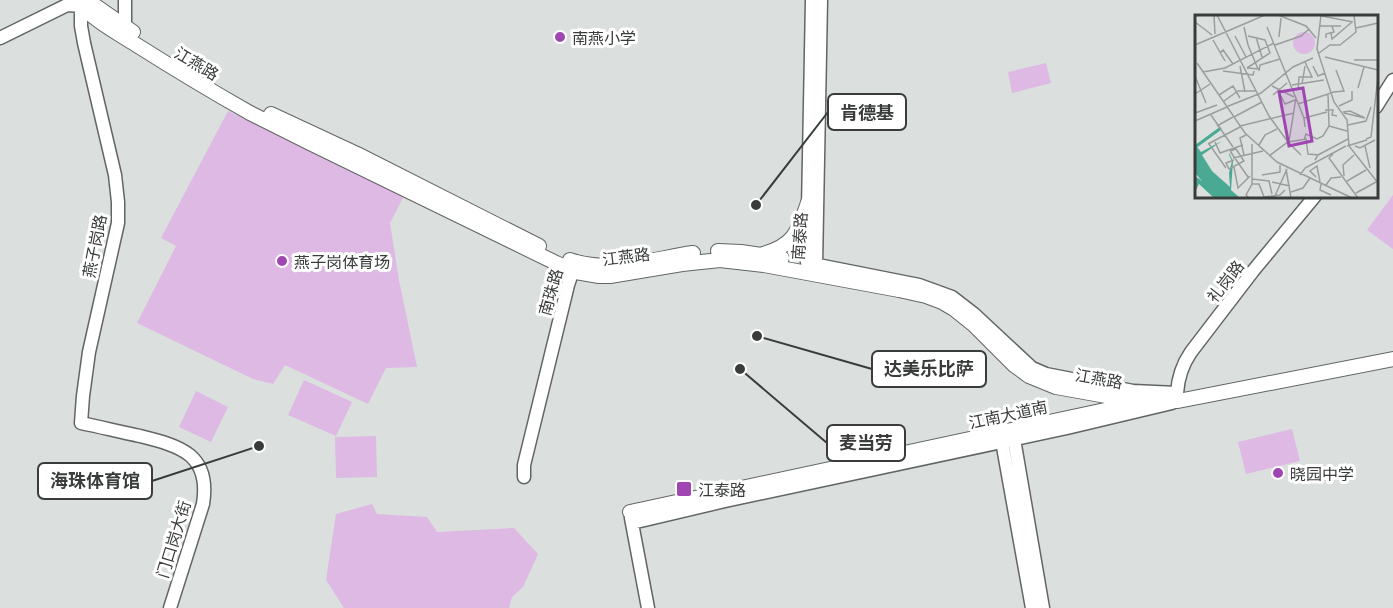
<svg xmlns="http://www.w3.org/2000/svg" width="1393" height="608" viewBox="0 0 1393 608" font-family="Commissioner,'Noto Sans SC',sans-serif">
<style>
.green{fill:#ddb9e4}
.lines{fill:none;stroke-linecap:round;stroke-linejoin:round}
.secondary-casing{stroke:#616664;stroke-width:15}
.primary-casing{stroke:#616664;stroke-width:16}
.secondary{stroke:#fff;stroke-width:12}
.primary{stroke:#fff;stroke-width:14}
.poi-dot{fill:#a046b2;stroke:#fff;stroke-width:2}
.labels{text-anchor:middle;dominant-baseline:central;stroke-width:6;stroke-linejoin:round;paint-order:stroke}
.poi-label{font-size:16px;fill:#3a3c3c;stroke:#fff;text-anchor:start}
.street-label{font-size:16px;fill:#3a3c3c;stroke:#fff}
.inset-river{fill:none;stroke:#4aa993;stroke-width:3}
.inset-road{fill:none;stroke:#9b9e9d;stroke-width:1.5}
.view{fill:#a046b2;fill-opacity:0.15;stroke:#a046b2;stroke-width:3}
.inset-edge{fill:none;stroke:#3a3c3c;stroke-width:3}
.leader{fill:none;stroke:#3a3c3c;stroke-width:2}
.callout-dot{fill:#3a3c3c;stroke:#fff;stroke-width:2}
.callout{fill:#fff;stroke:#3a3c3c;stroke-width:2}
.callout-label{font-size:18px;text-anchor:middle;font-weight:bold;fill:#3a3c3c}
</style>
<rect width="100%" height="100%" fill="#dbe0de"/>
<path class="green" d="M 1046,63 L 1051,83 L 1012,93 L 1008,72 Z
M 228,111 L 404,196 L 390,223 L 399,280 L 417,367 L 386,368 L 368,404 L 285,365 L 273,384 L 253,379 L 137,323 L 176,246 L 161,238 Z
M 1393,195 L 1393,249 L 1367,230 Z
M 304,380 L 352,402 L 336,436 L 288,415 Z
M 196,391 L 228,407 L 211,442 L 179,427 Z
M 1292,429 L 1300,461 L 1246,474 L 1238,442 Z
M 376,436 L 377,477 L 336,478 L 335,437 Z
M 372,504 L 377,514 L 427,517 L 437,532 L 514,528 L 538,554 L 523,587 L 512,597 L 509,608 L 344,608 L 326,580 L 336,514 Z"/>
<g class="lines">
<defs>
<path id="secondary" d="M 125,27 L 125,0
M 0,38 L 67,5 L 81,6 L 81,26 L 84,43 L 115,175 L 118,202 L 118,223 L 89,352 L 83,396 L 81,423 C 101,427 120,432 140,436 C 180,446 211,454 203,504 L 170,608
M 1376,107 L 1393,80
M 808,263 L 919,285 L 952,297 L 974,314 L 1032,368 L 1046,374 L 1133,391 L 1177,393 C 1178,378 1182,365 1191,352 L 1253,271 L 1315,196
M 808,268 L 807,262 L 812,0
M 812,269 L 816,265 L 821,0
M 524,477 L 524,465 L 568,285 L 573,270 L 577,264
M 631,518 L 648,608
M 632,523 L 725,501 L 1067,428 L 1172,403
M 1032,608 L 1003,447 L 1003,442 L 1006,431 L 1014,439 L 1043,608"/>
<path id="primary" d="M 77,0 C 91,19 116,32 135,44 C 173,68 211,91 250,113 L 308,142 L 556,263 L 576,272 L 599,276 L 610,276 L 682,264 L 720,260 L 764,265 L 899,290 L 926,296 L 942,302 L 954,309 L 974,325 L 1014,365 L 1029,376 L 1056,387 L 1123,399 L 1178,401 L 1393,359
M 90,2 L 133,32
M 271,114 L 357,154 L 539,246
M 718,251 L 741,252 L 782,258
M 763,254 C 796,245 798,230 809,200
M 570,260 C 610,274 652,259 693,253
M 630,512 L 1133,404"/>
</defs>
<use href="#secondary" class="secondary-casing"/>
<use href="#primary" class="primary-casing"/>
<use href="#secondary" class="secondary"/>
<use href="#primary" class="primary"/>
</g>
<g class="poi-dot">
<circle cx="560" cy="37" r="6"/>
<circle cx="282" cy="261" r="6"/>
<circle cx="1278" cy="473" r="6"/>
<rect x="676" y="481" width="16" height="16" rx="3"/>
</g>
<g class="labels">
<g class="poi-label">
<text x="572" y="37">南燕小学</text>
<text x="294" y="261">燕子岗体育场</text>
<text x="1290" y="473">晓园中学</text>
<text x="698" y="489">江泰路</text>
</g>
<g class="street-label">
<text transform="translate(197 63) rotate(31)">江燕路</text>
<text transform="translate(799 236) rotate(-86)">南泰路</text>
<text transform="translate(94 246) rotate(-79)">燕子岗路</text>
<text transform="translate(626 256) rotate(-7)">江燕路</text>
<text transform="translate(1225 281) rotate(-52)">礼岗路</text>
<text transform="translate(550 292) rotate(-74)">南珠路</text>
<text transform="translate(1099 378) rotate(10)">江燕路</text>
<text transform="translate(1008 414) rotate(-12)">江南大道南</text>
<text transform="translate(173 539) rotate(-73)">门口岗大街</text>
</g>
</g>
<g transform="translate(1195 15)">
<rect width="183" height="183" fill="#dbe0de"/>
<path d="M98 28a11 11 0 1 1 22 0a11 11 0 1 1-22 0Z" fill="#ddb9e4"/>
<path d="M 27,126 L 7,140 L 17,156 L 35,172 L 34,158 L 37,146 L 34,140 L 34,138 L 38,146 L 36,175 L 45,183 L 19,183 L 4,169 L 0,177 L 0,161 L 7,166 L 0,158 L 0,129 L 6,137 Z" fill="#4aa993"/>
<path class="inset-river" d="M 0,132 L 26,113"/>
<path class="inset-road" d="M 19,0 L 20,19M 22,0 L 74,101 L 93,127M 83,0 L 111,11 L 121,23M 126,0 L 122,34 L 139,87 L 152,105 L 154,131 L 183,168M 127,1 L 158,7M 0,7 L 17,20M 125,11 L 146,11M 49,12 L 53,30M 72,12 L 109,103M 161,13 L 183,8M 136,18 L 137,24 L 157,7M 40,21 L 51,42M 61,22 L 67,42M 84,22 L 86,3M 131,23 L 131,19 L 139,17 L 137,11M 18,25 L 30,46M 0,30 L 70,0M 80,30 L 106,21 L 114,14M 145,30 L 161,17 L 159,0M 25,38 L 28,35 L 38,49M 124,38 L 135,30 L 145,30M 130,42 L 183,55M 159,45 L 183,45M 2,48 L 50,118 L 82,147 L 157,183M 45,51 L 50,77M 118,51 L 123,61 L 130,58M 52,53 L 75,38 L 70,25 L 53,21M 52,53 L 63,54 L 53,30M 28,56 L 58,60 L 59,56M 64,56 L 65,50 L 85,44M 8,57 L 30,53 L 79,28M 0,61 L 11,88M 107,69 L 110,51M 97,70 L 129,65M 77,71 L 99,82M 163,73 L 169,52M 103,75 L 104,62 L 117,62 L 110,47M 139,77 L 149,76 L 141,55M 0,79 L 15,69M 133,79 L 134,111M 24,80 L 38,71 L 45,83M 78,80 L 92,68M 86,81 L 90,89 L 100,85M 29,86 L 43,76 L 61,76M 103,89 L 139,77M 144,91 L 157,85 L 157,76M 31,92 L 66,78 L 98,52 L 118,43M 130,95 L 138,95 L 137,100 L 142,101M 148,97 L 155,96 L 170,103 L 149,98M 0,98 L 22,90M 16,100 L 38,132M 39,102 L 67,87M 0,106 L 32,92M 153,110 L 171,106 L 176,92M 22,111 L 38,102M 45,111 L 99,98M 134,111 L 152,116M 110,112 L 109,103 L 132,97M 171,124 L 176,122 L 183,62M 109,125 L 111,119 L 122,124 L 128,121 L 134,111M 20,127 L 25,138 L 48,130M 13,129 L 45,112M 14,129 L 31,153M 64,130 L 70,120 L 82,114M 152,131 L 172,125M 160,131 L 165,133 L 180,125M 170,131 L 175,153M 35,136 L 41,134 L 49,146 L 34,154 L 31,148 L 39,145M 35,136 L 53,162M 138,139 L 134,143 L 163,183M 49,140 L 45,123 L 51,120M 106,140 L 93,127 L 111,124 L 113,139 L 123,140 L 120,145M 123,140 L 153,124M 74,141 L 94,126 L 101,83M 38,143 L 68,136M 39,152 L 43,173 L 55,161M 91,154 L 96,183M 67,160 L 85,157 L 85,150M 105,160 L 110,153 L 151,131M 149,161 L 148,150 L 159,140M 121,162 L 115,156 L 122,151 L 125,167M 57,164 L 74,166 L 77,179M 152,166 L 171,155M 77,167 L 95,171M 57,169 L 64,169 L 69,182M 126,169 L 125,175 L 136,180M 131,170 L 136,163 L 146,162M 96,177 L 108,173 L 115,163M 161,178 L 181,167M 69,182 L 85,180 L 90,175M 54,183 L 51,180 L 57,169 L 57,129M 79,183 L 92,154"/>
<path class="view" d="M 108,73 L 117,126 L 94,131 L 84,77 Z"/>
<rect width="183" height="183" class="inset-edge"/>
</g>
<path class="leader" d="M756 205L828 112M757 336L872 369M740 369L827 443M259 446L152 481"/>
<g class="callout-dot">
<circle cx="756" cy="205" r="6"/>
<circle cx="757" cy="336" r="6"/>
<circle cx="740" cy="369" r="6"/>
<circle cx="259" cy="446" r="6"/>
</g>
<g class="callout">
<rect x="828" y="94" width="78" height="36" rx="6"/>
<rect x="872" y="351" width="114" height="36" rx="6"/>
<rect x="827" y="425" width="78" height="36" rx="6"/>
<rect x="38" y="463" width="114" height="36" rx="6"/>
</g>
<g class="callout-label">
<text x="867" y="119">肯德基</text>
<text x="929" y="375">达美乐比萨</text>
<text x="866" y="449">麦当劳</text>
<text x="95" y="487">海珠体育馆</text>
</g>
</svg>
